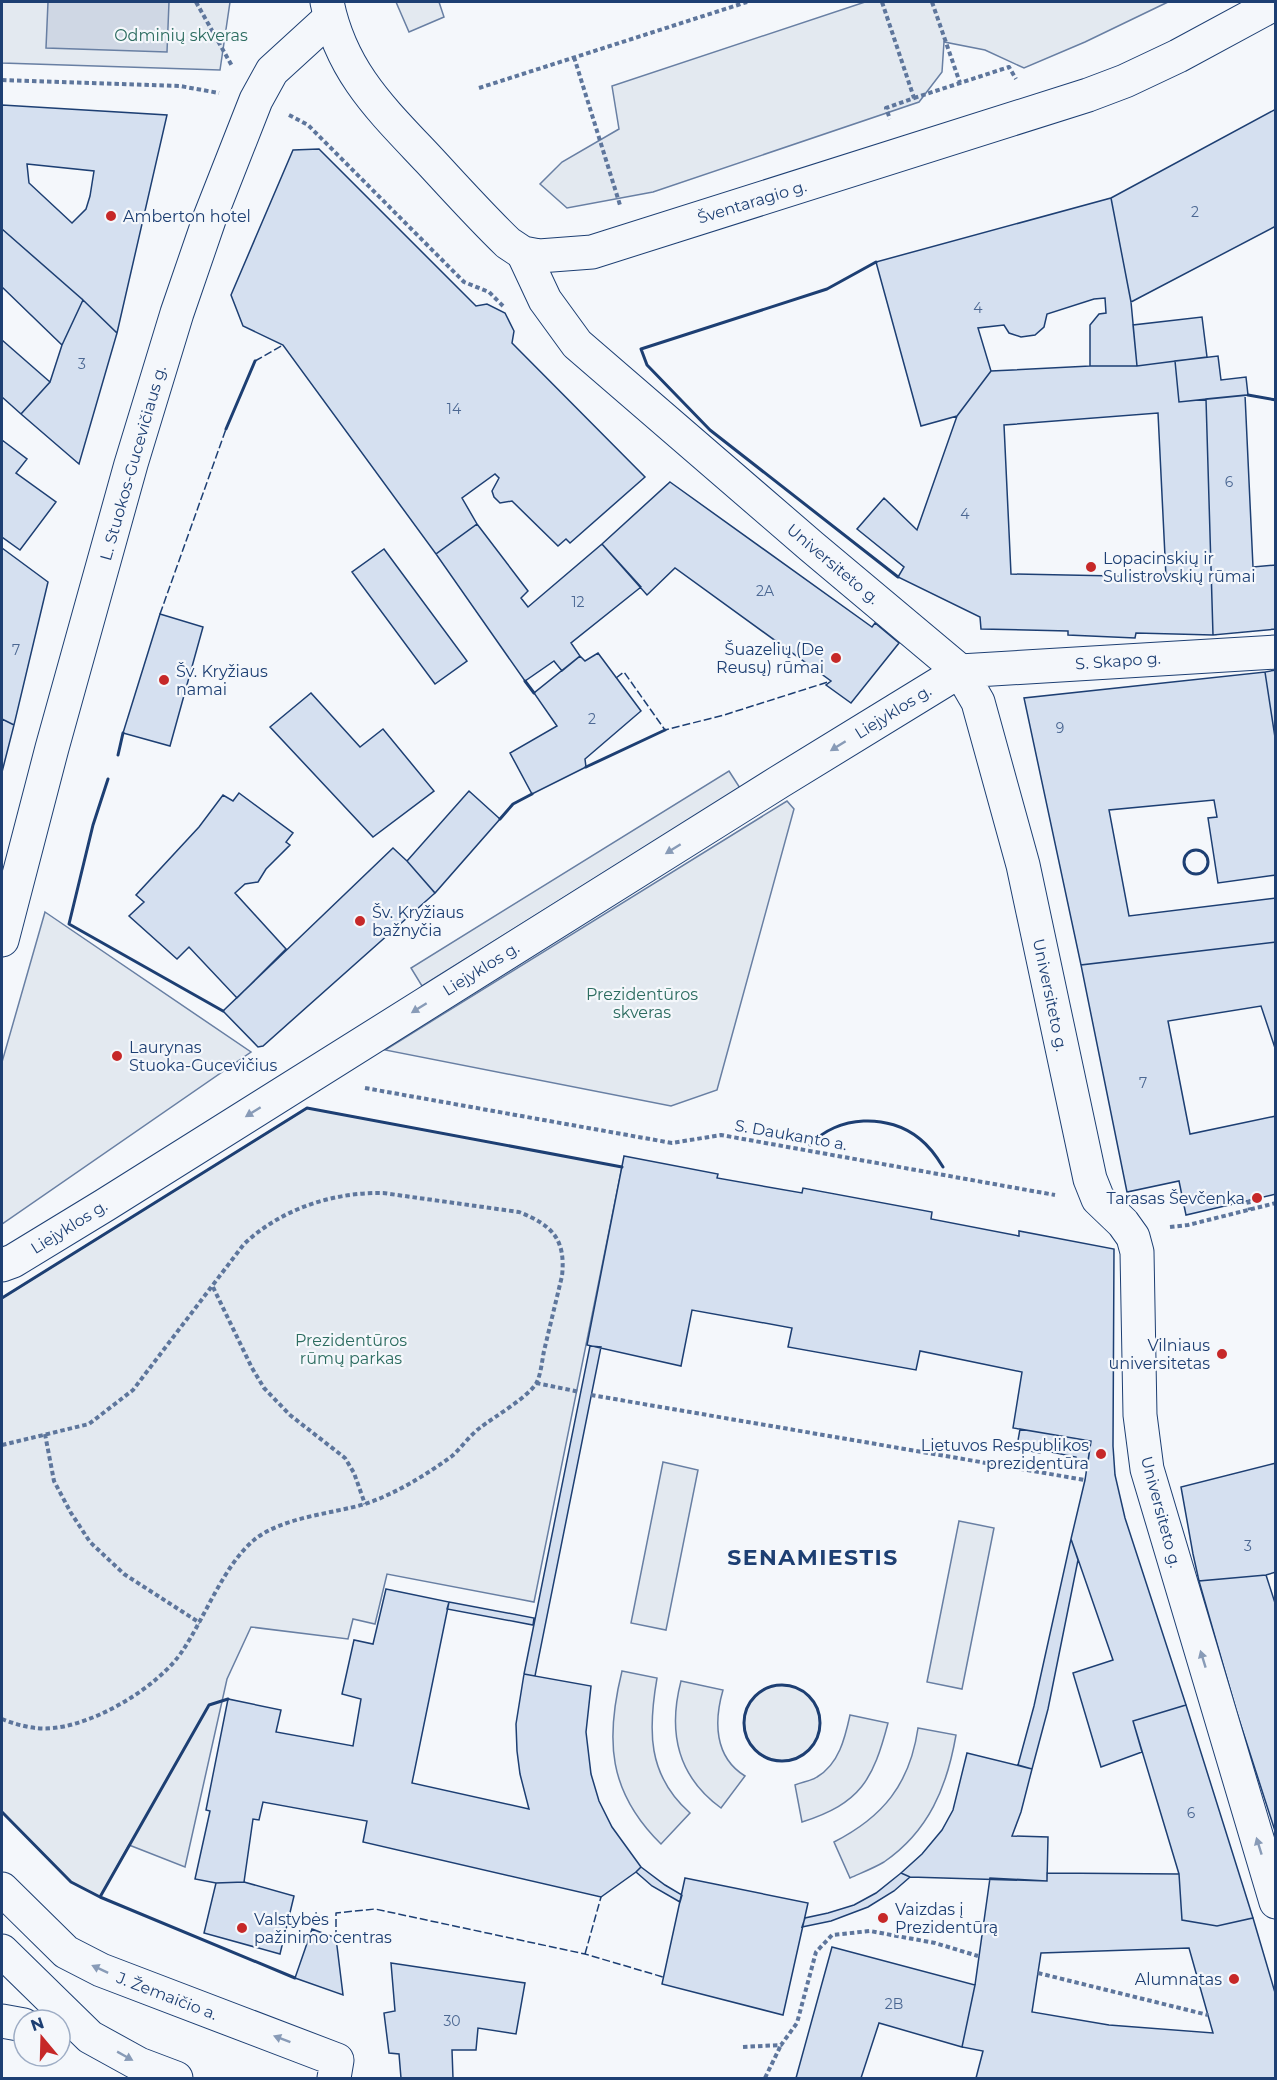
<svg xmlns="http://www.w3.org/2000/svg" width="1277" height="2080" viewBox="0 0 1277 2080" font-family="Montserrat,sans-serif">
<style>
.green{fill:#e3e9f0;stroke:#687fa3;stroke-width:1.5}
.water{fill:#cfd7e4;stroke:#687fa3;stroke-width:1.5}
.building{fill:#d5e0f0;stroke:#1d3f73;stroke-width:1.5;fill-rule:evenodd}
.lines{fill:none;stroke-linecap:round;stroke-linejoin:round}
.minor-casing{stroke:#1d3f73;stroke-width:35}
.major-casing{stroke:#1d3f73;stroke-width:35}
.path{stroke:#5e769c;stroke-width:4;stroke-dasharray:4.5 3;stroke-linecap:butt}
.minor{stroke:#f4f7fb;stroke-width:33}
.major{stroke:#f4f7fb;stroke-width:33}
.fence{stroke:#1d3f73;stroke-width:1.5;stroke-dasharray:8 3;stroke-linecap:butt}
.wall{stroke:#1d3f73;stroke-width:3}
.oneway{fill:#889bb7}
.poi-dot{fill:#c62828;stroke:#f4f7fb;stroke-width:2}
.labels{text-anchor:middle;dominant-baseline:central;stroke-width:4.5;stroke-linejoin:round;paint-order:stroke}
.number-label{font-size:14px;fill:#4b6792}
.park-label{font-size:16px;fill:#2c6c60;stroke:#f4f7fb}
.street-label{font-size:16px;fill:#1d3f73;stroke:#f4f7fb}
.poi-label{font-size:16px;fill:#1d3f73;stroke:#f4f7fb;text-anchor:start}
.district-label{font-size:22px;font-weight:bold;letter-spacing:1.5px;fill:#1d3f73;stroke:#f4f7fb}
</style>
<rect width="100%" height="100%" fill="#f4f7fb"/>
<path class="green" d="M 2,2 L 230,2 L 220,70 L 2,63 Z
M 396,2 L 439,2 L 444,17 L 409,32 Z
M 865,2 L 1168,2 L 1085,42 L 1024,68 L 985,50 L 944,42 L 942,72 L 919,102 L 653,192 L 567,208 L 540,184 L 562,162 L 619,129 L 612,86 Z
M 729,771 L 740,788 L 422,986 L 411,968 Z
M 787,801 L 794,809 L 717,1090 L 671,1106 L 385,1050 Z
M 45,912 L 251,1052 L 2,1224 L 2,1062 Z
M 307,1108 L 622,1167 L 534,1602 L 387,1574 L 375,1624 L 353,1619 L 348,1639 L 251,1627 L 227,1679 L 185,1867 L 129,1845 L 100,1897 L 71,1882 L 2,1812 L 2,1298 Z
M 663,1462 L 698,1470 L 666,1630 L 631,1623 Z
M 959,1521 L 994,1528 L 962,1689 L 927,1682 Z
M 622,1671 L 657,1678 C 648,1730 647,1775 690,1813 L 661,1844 C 608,1792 605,1740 622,1671 Z
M 681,1681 L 723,1690 C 714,1721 714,1757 745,1776 L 721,1808 C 677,1776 668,1731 681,1681 Z
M744 1723a38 38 0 1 1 76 0a38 38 0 1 1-76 0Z
M 850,1715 L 888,1723 C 873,1780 861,1803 802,1822 L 795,1785 C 802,1782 811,1781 817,1777 C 839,1764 845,1738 850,1715 Z
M 918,1728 L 956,1735 C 947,1787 929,1831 884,1862 C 874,1868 861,1873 850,1878 L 834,1842 C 883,1817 910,1784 918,1728 Z"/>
<path class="water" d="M 48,2 L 169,2 L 167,52 L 46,48 Z"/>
<path class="building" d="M 2,105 L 167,115 L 117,333 L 83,300 L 2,229 ZM 27,164 L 94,171 L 90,196 L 86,209 L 72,223 L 29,183 Z
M 1276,109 L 1276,226 L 1131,302 L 1111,198 Z
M 319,149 L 476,306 L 487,304 L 505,313 L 514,331 L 512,343 L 645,477 L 570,543 L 566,539 L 558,546 L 512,501 L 500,503 L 494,497 L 492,491 L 499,478 L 495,474 L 462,498 L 477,524 L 436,554 L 283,345 L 243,326 L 231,295 L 293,150 Z
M 1111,198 L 1131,302 L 1137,366 L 1090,366 L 1090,325 L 1099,314 L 1106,313 L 1105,298 L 1094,299 L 1047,314 L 1044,327 L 1035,335 L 1021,337 L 1009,333 L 1004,325 L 978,328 L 991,371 L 957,416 L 921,426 L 876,262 Z
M 2,229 L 83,300 L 62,345 L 2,287 Z
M 83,300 L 117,333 L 79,464 L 21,414 L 50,382 L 62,345 Z
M 1202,317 L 1207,357 L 1137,366 L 1133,325 Z
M 2,340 L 50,382 L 21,414 L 2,397 Z
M 1218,356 L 1221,380 L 1246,377 L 1248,395 L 1179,402 L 1175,361 Z
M 1175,361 L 1179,402 L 1206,399 L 1213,635 L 1136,633 L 1135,638 L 1068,635 L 1068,631 L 981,629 L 980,617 L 898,577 L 904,567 L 857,529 L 884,498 L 917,530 L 957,416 L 991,371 L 1090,366 L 1137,366 ZM 1158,413 L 1166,577 L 1011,574 L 1004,425 Z
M 1245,395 L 1253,567 L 1276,565 L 1276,629 L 1213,635 L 1206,399 Z
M 2,440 L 27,459 L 16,473 L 56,502 L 20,550 L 2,537 Z
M 670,482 L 872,627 L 875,623 L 899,643 L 851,703 L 826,685 L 831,681 L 675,568 L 647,595 L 602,544 Z
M 477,524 L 528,591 L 521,598 L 528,607 L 602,544 L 641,587 L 571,643 L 580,656 L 562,671 L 554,661 L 525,681 L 436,554 Z
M 2,548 L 48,582 L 14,725 L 2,719 Z
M 384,549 L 467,661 L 435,684 L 352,572 Z
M 160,614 L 203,627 L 170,746 L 123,733 Z
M 598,653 L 641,711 L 585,759 L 586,767 L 532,794 L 510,753 L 557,726 L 534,693 L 580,656 L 585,661 Z
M 1276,670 L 1276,744 L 1265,672 Z
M 1265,672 L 1276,744 L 1276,875 L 1218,883 L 1208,818 L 1217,817 L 1214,800 L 1109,810 L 1129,916 L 1276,898 L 1276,942 L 1081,965 L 1024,698 Z
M 311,693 L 360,747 L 383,729 L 434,791 L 373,837 L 270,727 Z
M 2,719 L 14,725 L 2,772 Z
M 469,791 L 500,819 L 435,893 L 407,861 Z
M 239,793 L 293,833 L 286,842 L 290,845 L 266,869 L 258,882 L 245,884 L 235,893 L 286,949 L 237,998 L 189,947 L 177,959 L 129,916 L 144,902 L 136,895 L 199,827 L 223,795 L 233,801 Z
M 393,848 L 407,861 L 435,893 L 263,1046 L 258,1047 L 223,1011 Z
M 1276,942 L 1276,1051 L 1261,1006 L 1168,1021 L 1190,1134 L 1276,1116 L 1276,1194 L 1186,1215 L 1179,1181 L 1127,1192 L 1081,965 Z
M 624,1156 L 718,1174 L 717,1178 L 802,1193 L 803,1188 L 932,1212 L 931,1219 L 1019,1236 L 1019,1231 L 1114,1249 L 1113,1446 L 1115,1475 L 1125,1518 L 1186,1705 L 1133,1721 L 1142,1752 L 1101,1767 L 1073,1673 L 1113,1660 L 1071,1539 L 1085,1480 L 1091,1441 L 1013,1428 L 1022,1372 L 920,1351 L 916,1370 L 788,1347 L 792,1328 L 692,1310 L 681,1366 L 587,1345 Z
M 590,1346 L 601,1347 L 535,1676 L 524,1674 Z
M 1020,1429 L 1091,1441 L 1088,1462 L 1076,1460 L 1076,1457 L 1041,1450 L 1040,1453 L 1024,1450 L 1025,1447 L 1017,1446 Z
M 1276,1463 L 1276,1572 L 1266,1575 L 1199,1581 L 1193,1554 L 1181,1487 Z
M 1071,1539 L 1078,1560 L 1048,1709 L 1032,1769 L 1018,1765 L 1034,1706 Z
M 1266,1575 L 1276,1606 L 1276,1834 L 1236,1710 L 1199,1581 Z
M 386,1589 L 449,1602 L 412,1783 L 529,1809 L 520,1774 L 517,1751 L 516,1724 L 524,1674 L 591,1686 L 586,1732 L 591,1774 L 599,1801 L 612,1827 L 641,1867 L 636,1872 L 601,1897 L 363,1842 L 367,1821 L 263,1802 L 259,1820 L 253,1819 L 244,1882 L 216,1883 L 195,1879 L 210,1811 L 206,1810 L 228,1699 L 281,1710 L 276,1732 L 353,1746 L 361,1699 L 342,1694 L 354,1640 L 373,1644 Z
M 449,1602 L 534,1618 L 533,1625 L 447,1609 Z
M 1186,1705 L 1253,1918 L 1217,1926 L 1182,1920 L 1179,1874 L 1133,1721 Z
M 967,1753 L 1032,1769 L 1021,1812 L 1012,1836 L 1048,1837 L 1047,1881 L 910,1877 L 901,1873 L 922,1854 L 942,1830 L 953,1810 Z
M 641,1867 L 665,1885 L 682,1895 L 680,1902 L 652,1886 L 636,1872 Z
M 901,1873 L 910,1877 L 894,1891 L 868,1907 L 831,1921 L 802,1927 L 805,1918 L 828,1913 L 854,1905 L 876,1893 Z
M 1047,1873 L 1179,1874 L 1182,1920 L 1217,1926 L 1253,1918 L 1276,1996 L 1276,2078 L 976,2078 L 983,2051 L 962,2047 L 975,1985 L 990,1878 L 1047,1881 ZM 1189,1948 L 1213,2033 L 1109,2025 L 1032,2012 L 1041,1953 Z
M 685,1878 L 808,1903 L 783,2015 L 662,1984 Z
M 244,1882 L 294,1896 L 280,1954 L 204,1933 L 216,1883 Z
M 312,1929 L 336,1938 L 343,1995 L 295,1978 Z
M 832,1947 L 975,1985 L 962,2047 L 879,2023 L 861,2078 L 796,2078 Z
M 391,1963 L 525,1983 L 516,2034 L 478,2028 L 476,2050 L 452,2050 L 453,2078 L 401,2078 L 399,2054 L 389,2053 L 384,2013 L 395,2011 Z"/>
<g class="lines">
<defs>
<path id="minor" d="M 523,253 L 545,300 L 577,344 L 811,546 L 960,671 L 978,702 L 1023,865 L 1090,1179 L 1098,1199 L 1123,1223 L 1133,1237 L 1137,1252 L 1140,1415 L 1147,1469 L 1276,1902
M 2,940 L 52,748 L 131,464 L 177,313 L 210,217 L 256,100 L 272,71 L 330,18
M 2,1265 L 13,1261 L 105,1205 L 779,782 L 960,671 L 1276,652
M 2,1889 L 66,1952 L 101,1970 L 337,2060 L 334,2078
M 2,1951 L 90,2037 L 139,2064 L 176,2078
M 2,2021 L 24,2025"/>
<path id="major" d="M 327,2 C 341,72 382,110 429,160 C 455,188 481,217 508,243 L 523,253 L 539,256 L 592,252 L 1088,95 L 1125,81 L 1178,56 L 1276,3"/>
</defs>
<use href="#minor" class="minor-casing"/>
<use href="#major" class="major-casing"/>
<path class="path" d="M 196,2 L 232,66
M 882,2 L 914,98 L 886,108 L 890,119
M 932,2 L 960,83 L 1009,67 L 1016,79
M 574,57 L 620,205
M 2,80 L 180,86 L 219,93
M 479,88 L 747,2
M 914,98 L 960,83
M 289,115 L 308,125 L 464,282 L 489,292 L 505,308
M 365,1088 L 672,1143 L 721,1135 L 1055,1195
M 1248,1200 L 1250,1210
M 1170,1227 L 1188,1225 L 1276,1203
M 213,1287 L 252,1368 L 264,1388 L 290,1415 L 345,1458 L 354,1473 L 365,1504
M 536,1383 L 580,1392
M 591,1395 L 1085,1480
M 45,1434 L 54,1481 L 71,1513 L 90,1542 L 124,1574 L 200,1623
M 2,1445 L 89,1424 L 133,1390 L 244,1244 C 281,1209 333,1192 383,1193 L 519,1212 C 552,1225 566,1239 562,1276 C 556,1301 550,1326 544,1351 C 542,1361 541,1373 537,1382 C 530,1396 494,1417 481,1427 C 470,1435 462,1447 452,1456 C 426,1475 395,1494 365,1504 C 331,1514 282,1517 254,1540 C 224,1565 205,1617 183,1650 C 159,1688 82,1734 36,1728 C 25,1727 12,1723 2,1719
M 1038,1973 L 1208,2015
M 743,2047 L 781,2045 L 797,2023 L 816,1952 L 832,1935 L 870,1931 L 935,1943 L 978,1956
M 765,2078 L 781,2045"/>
<use href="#minor" class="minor"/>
<use href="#major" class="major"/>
<path class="fence" d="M 255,361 L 283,345
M 160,614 L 226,429
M 616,678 L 624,672 L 665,730 L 724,715 L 831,681
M 336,1938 L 336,1913 L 375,1909 L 585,1954 L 663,1977
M 585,1954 L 601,1897"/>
<path class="wall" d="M 876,262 L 827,289 L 641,349 L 647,365 L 710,430 L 898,577
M 1248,395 L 1276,400
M 226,429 L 255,361
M 525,681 L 534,693
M 118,755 L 123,733
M 586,767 L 665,730
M 108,779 L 93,825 L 69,924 L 223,1011
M 500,819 L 513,804 L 532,794
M1184 862a12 12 0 1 1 24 0a12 12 0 1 1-24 0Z
M 810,1145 C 837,1115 889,1113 920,1139 C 930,1147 937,1157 943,1167
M 2,1298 L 307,1108 L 622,1167
M744 1723a38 38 0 1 1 76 0a38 38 0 1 1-76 0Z
M 2,1812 L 71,1882 L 100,1897 L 295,1978
M 100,1897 L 209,1705 L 228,1699"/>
</g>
<defs><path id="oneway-solid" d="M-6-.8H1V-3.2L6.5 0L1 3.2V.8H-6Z" transform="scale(1.5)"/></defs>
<g class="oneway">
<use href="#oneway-solid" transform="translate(838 746) rotate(148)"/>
<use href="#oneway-solid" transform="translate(673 849) rotate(148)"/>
<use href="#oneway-solid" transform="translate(419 1008) rotate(148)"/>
<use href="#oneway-solid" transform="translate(253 1112) rotate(148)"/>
<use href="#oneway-solid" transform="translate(1203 1659) rotate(-107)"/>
<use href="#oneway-solid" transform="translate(1259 1846) rotate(-107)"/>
<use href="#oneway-solid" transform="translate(100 1969) rotate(-155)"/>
<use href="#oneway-solid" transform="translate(282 2039) rotate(-159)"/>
<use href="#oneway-solid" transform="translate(125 2056) rotate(29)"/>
</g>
<g class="poi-dot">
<circle cx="111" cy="216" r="6"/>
<circle cx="1091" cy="567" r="6"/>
<circle cx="836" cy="658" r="6"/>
<circle cx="164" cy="680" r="6"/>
<circle cx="360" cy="921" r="6"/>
<circle cx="117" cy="1056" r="6"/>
<circle cx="1257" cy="1198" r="6"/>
<circle cx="1222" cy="1354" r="6"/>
<circle cx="1101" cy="1454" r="6"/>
<circle cx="883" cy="1918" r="6"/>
<circle cx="242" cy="1928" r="6"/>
<circle cx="1234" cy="1979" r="6"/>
</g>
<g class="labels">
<g class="number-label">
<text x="1195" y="212">2</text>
<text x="978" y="308">4</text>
<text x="82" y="364">3</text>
<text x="454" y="409">14</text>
<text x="1229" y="482">6</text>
<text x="965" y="514">4</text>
<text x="765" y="591">2A</text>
<text x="578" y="602">12</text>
<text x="16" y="650">7</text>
<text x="592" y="719">2</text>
<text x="1060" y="728">9</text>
<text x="1143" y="1083">7</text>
<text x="1248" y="1546">3</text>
<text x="1191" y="1813">6</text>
<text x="894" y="2004">2B</text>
<text x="452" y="2021">30</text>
</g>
<g class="park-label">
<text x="181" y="35">Odminių skveras</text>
<text x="642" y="994">Prezidentūros<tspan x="642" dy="18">skveras</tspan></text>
<text x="351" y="1340">Prezidentūros<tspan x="351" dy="18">rūmų parkas</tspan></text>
</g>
<g class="street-label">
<text transform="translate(752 202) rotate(-17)">Šventaragio g.</text>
<text transform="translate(133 463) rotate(-74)">L. Stuokos-Gucevičiaus g.</text>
<text transform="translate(833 564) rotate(40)">Universiteto g.</text>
<text transform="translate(1118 661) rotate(-4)">S. Skapo g.</text>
<text transform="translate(893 712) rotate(-32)">Liejyklos g.</text>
<text transform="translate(481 969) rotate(-32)">Liejyklos g.</text>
<text transform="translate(1050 995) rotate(78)">Universiteto g.</text>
<text transform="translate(791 1135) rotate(10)">S. Daukanto a.</text>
<text transform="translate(69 1227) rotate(-32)">Liejyklos g.</text>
<text transform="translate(1161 1512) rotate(75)">Universiteto g.</text>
<text transform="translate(167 1996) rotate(21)">J. Žemaičio a.</text>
</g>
<g class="poi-label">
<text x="123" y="216">Amberton hotel</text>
<text x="1103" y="558">Lopacinskių ir<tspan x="1103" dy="18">Sulistrovskių rūmai</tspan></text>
<text x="824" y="649" text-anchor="end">Šuazelių (De<tspan x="824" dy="18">Reusų) rūmai</tspan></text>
<text x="176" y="671">Šv. Kryžiaus<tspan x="176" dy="18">namai</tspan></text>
<text x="372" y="912">Šv. Kryžiaus<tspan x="372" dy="18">bažnyčia</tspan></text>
<text x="129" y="1047">Laurynas<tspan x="129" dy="18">Stuoka-Gucevičius</tspan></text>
<text x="1245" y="1198" text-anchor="end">Tarasas Ševčenka</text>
<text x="1210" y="1345" text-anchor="end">Vilniaus<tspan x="1210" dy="18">universitetas</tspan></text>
<text x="1089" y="1445" text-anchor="end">Lietuvos Respublikos<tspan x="1089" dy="18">prezidentūra</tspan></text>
<text x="895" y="1909">Vaizdas į<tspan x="895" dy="18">Prezidentūrą</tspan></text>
<text x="254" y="1919">Valstybės<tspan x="254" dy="18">pažinimo centras</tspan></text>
<text x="1222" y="1979" text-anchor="end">Alumnatas</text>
</g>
<g class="district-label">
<text x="813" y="1557">SENAMIESTIS</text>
</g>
</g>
<rect width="1277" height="2080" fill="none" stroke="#1d3f73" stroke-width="6"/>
<g transform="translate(42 2038) rotate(341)"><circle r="28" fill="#f4f7fb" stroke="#9eadc5" stroke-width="1.5"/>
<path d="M0-4.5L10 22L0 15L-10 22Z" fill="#c62828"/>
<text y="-9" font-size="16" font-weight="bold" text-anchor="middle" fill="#1d3f73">N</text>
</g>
</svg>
